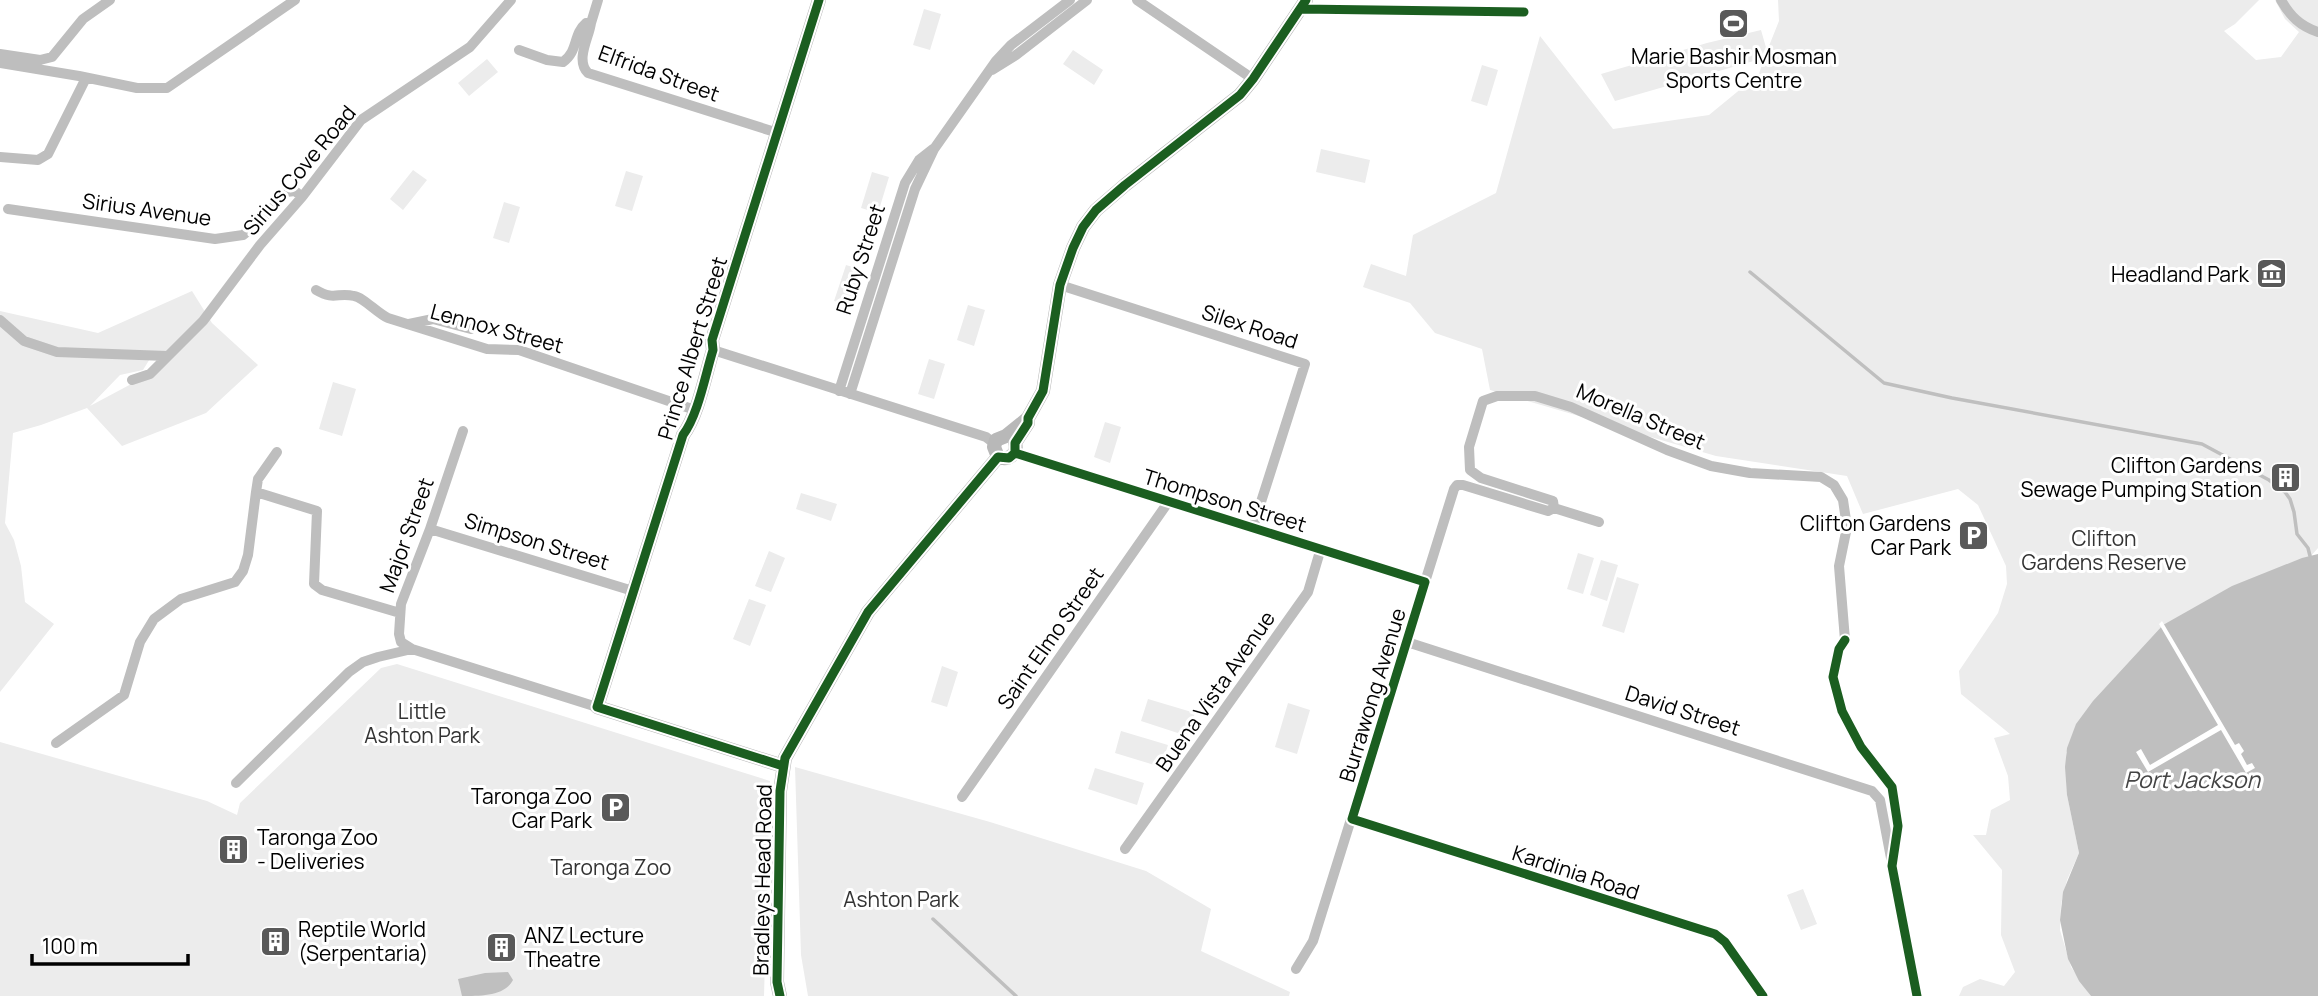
<svg xmlns="http://www.w3.org/2000/svg" width="2318" height="996" viewBox="0 0 2318 996" font-family="Manrope,sans-serif">
<style>
.green{fill:#ececec;fill-rule:evenodd}
.water{fill:#bfbfbf}
.pier{fill:#fff}
.lines{fill:none;stroke-linecap:round;stroke-linejoin:round}
.stream{stroke:#bfbfbf;stroke-width:3.5}
.street{stroke:#bebebe;stroke-width:10}
.secondary{stroke:#b8b8b8;stroke-width:14}
.cycleway-casing{stroke:#fff;stroke-width:13}
.cycleway{stroke:#1b5e20;stroke-width:9}
.labels{text-anchor:middle;dominant-baseline:central;stroke-width:6;stroke-linejoin:round;paint-order:stroke}
.poi-label{font-size:21px;fill:#000;stroke:#fff;text-anchor:end}
.street-label{font-size:21px;fill:#000;stroke:#fff}
.park-label{font-size:21px;fill:#333;stroke:#fff}
.water-label{font-size:23px;font-style:italic;fill:#444;stroke:#fff}
</style>
<rect width="100%" height="100%" fill="#fff"/>
<path class="green" d="M 1778,0 L 2259,0 L 2235,24 L 2224,31 L 2256,60 L 2281,57 L 2299,32 L 2285,19 L 2275,0 L 2318,0 L 2318,548 L 2296,573 L 2066,752 L 2067,795 L 2079,853 L 2067,880 L 2061,904 L 2060,930 L 2071,967 L 2091,996 L 1959,996 L 1963,987 L 1980,979 L 2004,986 L 2015,972 L 2001,935 L 2002,870 L 1973,835 L 1986,835 L 1991,810 L 2010,800 L 2008,776 L 1994,738 L 2010,734 L 1961,694 L 1959,671 L 1998,613 L 2007,584 L 2006,566 L 1978,505 L 1958,489 L 1863,514 L 1847,476 L 1716,456 L 1490,390 L 1482,349 L 1435,333 L 1410,303 L 1363,287 L 1371,264 L 1406,276 L 1413,235 L 1496,193 L 1540,36 L 1613,129 L 1709,115 L 1759,74 L 1764,58 L 1615,101 L 1601,74 L 1707,43 L 1761,30 L 1767,51 L 1779,21 Z
M 924,9 L 941,14 L 930,50 L 913,45 Z
M 1073,50 L 1103,70 L 1094,85 L 1063,64 Z
M 487,59 L 498,72 L 469,96 L 458,83 Z
M 1482,65 L 1498,70 L 1487,106 L 1471,101 Z
M 1321,149 L 1370,160 L 1365,183 L 1316,172 Z
M 413,170 L 427,180 L 403,210 L 390,199 Z
M 626,171 L 643,176 L 632,211 L 615,206 Z
M 872,172 L 889,177 L 878,213 L 861,208 Z
M 504,202 L 520,207 L 509,243 L 493,238 Z
M 846,265 L 862,270 L 851,306 L 834,301 Z
M 192,291 L 212,323 L 258,365 L 206,413 L 122,446 L 87,408 L 41,425 L 13,433 L 5,523 L 14,540 L 21,566 L 25,602 L 54,624 L 0,692 L 0,311 L 98,333 ZM 151,357 L 166,357 L 150,374 L 90,406 L 120,375 L 143,370 Z
M 968,305 L 985,310 L 974,346 L 957,340 Z
M 929,359 L 945,364 L 934,399 L 918,394 Z
M 333,382 L 356,389 L 342,436 L 319,429 Z
M 1105,422 L 1121,427 L 1110,463 L 1094,457 Z
M 801,493 L 837,504 L 831,521 L 796,509 Z
M 769,551 L 785,558 L 771,592 L 755,586 Z
M 1578,553 L 1594,558 L 1583,594 L 1567,589 Z
M 1601,560 L 1618,565 L 1607,601 L 1590,595 Z
M 1617,577 L 1639,584 L 1624,633 L 1602,626 Z
M 749,599 L 766,605 L 750,646 L 733,639 Z
M 397,664 L 770,781 L 764,996 L 0,996 L 0,742 L 207,801 L 237,815 L 240,803 L 381,668 Z
M 942,666 L 958,672 L 947,707 L 931,702 Z
M 1148,699 L 1195,713 L 1187,736 L 1141,721 Z
M 1288,703 L 1310,710 L 1297,754 L 1275,747 Z
M 1121,731 L 1168,745 L 1161,767 L 1115,753 Z
M 795,767 L 990,822 L 1146,871 L 1211,909 L 1201,951 L 1290,992 L 1289,996 L 808,996 L 801,955 Z
M 1095,768 L 1144,783 L 1137,805 L 1088,789 Z
M 1803,889 L 1817,924 L 1801,930 L 1787,895 Z"/>
<path class="water" d="M 2318,554 L 2318,996 L 2091,996 L 2079,981 L 2068,959 L 2060,920 L 2063,892 L 2079,853 L 2067,795 L 2065,767 L 2067,748 L 2076,724 L 2093,701 L 2163,625 L 2232,586 L 2302,558 Z
M 508,972 L 513,980 C 505,996 481,996 462,996 L 458,979 L 485,973 Z"/>
<path class="pier" d="M 2162,621 L 2235,745 L 2239,743 L 2244,751 L 2241,754 L 2247,765 L 2252,763 L 2255,768 L 2246,773 L 2221,730 L 2148,772 L 2136,752 L 2141,749 L 2150,765 L 2218,725 L 2159,624 Z"/>
<g class="lines">
<path class="stream" d="M 1750,272 L 1884,383 L 1952,398 L 2202,444 L 2269,480 L 2285,492 L 2290,499 L 2294,512 L 2297,534 L 2308,548 L 2310,556
M 933,919 L 1016,996"/>
<path class="street" d="M 1137,0 L 1253,79
M 2281,0 C 2290,16 2300,26 2318,32
M 1301,9 L 1524,12
M 591,23 L 598,0
M 519,50 L 547,60 L 563,62 C 578,52 573,34 586,23 L 591,23 C 589,38 575,60 588,73 L 778,133
M 0,54 L 40,60 L 52,57 L 83,19 L 110,0
M 0,63 L 79,76 L 137,88 L 167,88 L 295,0
M 992,70 L 1016,55 L 1087,0
M 0,157 L 38,160 L 48,154 L 86,78
M 8,209 L 215,239 L 243,235 L 261,221 L 286,192 L 295,191 L 302,197
M 1060,285 L 1305,364 L 1253,527
M 316,290 C 335,301 337,292 354,296 C 363,297 377,313 388,318 L 487,349 L 519,350 L 695,410
M 0,320 L 24,341 L 57,352 L 167,356
M 409,324 L 433,319 L 471,329
M 713,350 L 986,437 L 995,444
M 132,380 L 150,374 L 203,321 L 260,245 L 302,197 L 361,120 L 470,47 L 511,0
M 839,391 L 905,183 L 919,160 L 933,149
M 850,394 L 915,189 L 934,149 L 996,61 L 1011,45 L 1070,0
M 1015,453 L 1425,582
M 256,492 L 258,479 L 277,452
M 1554,508 L 1599,522
M 430,529 L 633,591
M 1407,642 L 1872,791 L 1880,800 L 1891,858
M 412,649 L 401,642 L 399,634 L 401,604 L 430,529 L 463,431
M 56,743 L 124,695 L 140,642 L 154,619 L 181,599 L 235,582 L 243,571 L 248,555 L 256,492 L 317,511 L 314,584 L 322,590 L 400,613
M 236,783 L 349,672 L 363,662 L 378,657 L 412,649 L 597,707
M 962,797 L 1169,501
M 1352,819 L 1715,934 L 1725,942 L 1763,996
M 1125,849 L 1308,592 L 1321,548
M 1296,969 L 1313,941 L 1454,489 L 1457,485 L 1463,485 L 1548,511 L 1554,508 L 1553,501 L 1481,478 L 1470,470 L 1469,447 L 1483,401 L 1497,396 L 1535,396 L 1571,407 L 1667,450 L 1711,466 L 1750,473 L 1821,477 L 1834,485 L 1843,500 L 1847,527 L 1839,566 L 1845,640 L 1839,649 L 1833,677 L 1842,711 L 1861,747 L 1892,787 L 1898,826 L 1892,866 L 1917,996"/>
<path class="secondary" d="M 1015,443 L 1028,423 L 1028,418 L 1043,391 L 1060,285 L 1073,248 L 1083,227 L 1096,210 L 1125,185 L 1240,95 L 1253,79 L 1306,0
M 998,457 L 994,447 L 996,440 L 1006,436 L 1027,419
M 998,457 C 1009,461 1018,454 1015,443
M 783,766 L 597,707 L 683,435 C 698,415 705,376 713,350 L 712,340 L 819,0
M 780,996 L 777,982 L 780,791 L 785,758 L 868,612 L 998,457"/>
<defs>
<path id="cycleway" d="M 1301,9 L 1524,12
M 1015,453 L 1425,582 L 1352,819 L 1715,934 L 1725,942 L 1763,996
M 1015,453 L 1015,443 L 1028,423 L 1028,418 L 1043,391 L 1060,285 L 1073,248 L 1083,227 L 1096,210 L 1125,185 L 1240,95 L 1253,79 L 1306,0
M 1845,640 L 1839,649 L 1833,677 L 1842,711 L 1861,747 L 1892,787 L 1898,826 L 1892,866 L 1917,996
M 783,766 L 597,707 L 683,435 C 698,415 705,376 713,350 L 712,340 L 819,0
M 780,996 L 777,982 L 780,791 L 785,758 L 868,612 L 998,457 L 1009,458 L 1015,453"/>
</defs>
<use href="#cycleway" class="cycleway-casing"/>
<use href="#cycleway" class="cycleway"/>
</g>
<defs>
<symbol id="stadium-square" viewBox="-11 -11 22 22"><rect x="-9" y="-9" width="18" height="18" rx="4" fill="#595959" stroke="#fff"/><path d="M0-5a6.5 5 0 1 0 0 10a6.5 5 0 1 0 0-10ZM-3.5-1.8h7v3.6h-7Z" fill="#fff"/></symbol>
<symbol id="museum-square" viewBox="-11 -11 22 22"><rect x="-9" y="-9" width="18" height="18" rx="4" fill="#595959" stroke="#fff"/><path d="M0-6L6-3V-2H-6V-3ZM-5-1h2V3h-2ZM-1-1h2V3h-2ZM3-1h2V3H3ZM-6 4H6V6H-6Z" fill="#fff"/></symbol>
<symbol id="building-square" viewBox="-11 -11 22 22"><rect x="-9" y="-9" width="18" height="18" rx="4" fill="#595959" stroke="#fff"/><path d="M-4-6H4V6H1V3H-1V6H-4ZM-2.5-4.3h1.7v1.8h-1.7ZM.8-4.3h1.7v1.8H.8ZM-2.5-1h1.7V.8h-1.7ZM.8-1h1.7V.8H.8Z" fill="#fff"/></symbol>
<symbol id="parking-square" viewBox="-11 -11 22 22"><rect x="-9" y="-9" width="18" height="18" rx="4" fill="#595959" stroke="#fff"/><path d="M-3.5-5.5H1a3.5 3.5 0 0 1 0 7H-1V5.5H-3.5ZM-1-3.4V-.6H.8a1.4 1.4 0 0 0 0-2.8Z" fill="#fff"/></symbol>
</defs>
<g fill-rule="evenodd">
<use href="#stadium-square" x="1716" y="6" width="35" height="35"/>
<use href="#museum-square" x="2254" y="256" width="35" height="35"/>
<use href="#building-square" x="2268" y="460" width="35" height="35"/>
<use href="#parking-square" x="1956" y="518" width="35" height="35"/>
<use href="#parking-square" x="598" y="790" width="35" height="35"/>
<use href="#building-square" x="216" y="832" width="35" height="35"/>
<use href="#building-square" x="258" y="924" width="35" height="35"/>
<use href="#building-square" x="484" y="930" width="35" height="35"/>
</g>
<g class="labels">
<g class="poi-label">
<text x="1734" y="56" text-anchor="middle">Marie Bashir Mosman<tspan x="1734" dy="24">Sports Centre</tspan></text>
<text x="2249" y="274">Headland Park</text>
<text x="2262" y="465">Clifton Gardens<tspan x="2262" dy="24">Sewage Pumping Station</tspan></text>
<text x="1951" y="523">Clifton Gardens<tspan x="1951" dy="24">Car Park</tspan></text>
<text x="592" y="796">Taronga Zoo<tspan x="592" dy="24">Car Park</tspan></text>
<text x="257" y="837" text-anchor="start">Taronga Zoo<tspan x="257" dy="24">- Deliveries</tspan></text>
<text x="298" y="929" text-anchor="start">Reptile World<tspan x="298" dy="24">(Serpentaria)</tspan></text>
<text x="524" y="935" text-anchor="start">ANZ Lecture<tspan x="524" dy="24">Theatre</tspan></text>
</g>
<g class="street-label">
<text transform="translate(659 73) rotate(20)">Elfrida Street</text>
<text transform="translate(299 170) rotate(-50)">Sirius Cove Road</text>
<text transform="translate(147 209) rotate(8)">Sirius Avenue</text>
<text transform="translate(860 259) rotate(-72)">Ruby Street</text>
<text transform="translate(1250 326) rotate(18)">Silex Road</text>
<text transform="translate(497 328) rotate(15)">Lennox Street</text>
<text transform="translate(692 348) rotate(-73)">Prince Albert Street</text>
<text transform="translate(1641 416) rotate(23)">Morella Street</text>
<text transform="translate(1225 500) rotate(17)">Thompson Street</text>
<text transform="translate(406 535) rotate(-70)">Major Street</text>
<text transform="translate(537 541) rotate(17)">Simpson Street</text>
<text transform="translate(1050 638) rotate(-55)">Saint Elmo Street</text>
<text transform="translate(1215 691) rotate(-55)">Buena Vista Avenue</text>
<text transform="translate(1372 695) rotate(-73)">Burrawong Avenue</text>
<text transform="translate(1683 710) rotate(18)">David Street</text>
<text transform="translate(1576 872) rotate(18)">Kardinia Road</text>
<text transform="translate(762 880) rotate(-89)">Bradleys Head Road</text>
</g>
<g class="park-label">
<text x="2104" y="538">Clifton<tspan x="2104" dy="24">Gardens Reserve</tspan></text>
<text x="422" y="711">Little<tspan x="422" dy="24">Ashton Park</tspan></text>
<text x="611" y="867">Taronga Zoo</text>
<text x="901" y="899">Ashton Park</text>
</g>
<g class="water-label">
<text x="2192" y="779">Port Jackson</text>
</g>
</g>
<path d="M32 954v10h156v-10" fill="none" stroke="#000000" stroke-width="3.5"/>
<text x="42" y="954" font-size="21" fill="#000000" stroke="#ffffff" stroke-width="5" paint-order="stroke">100 m</text>
</svg>
